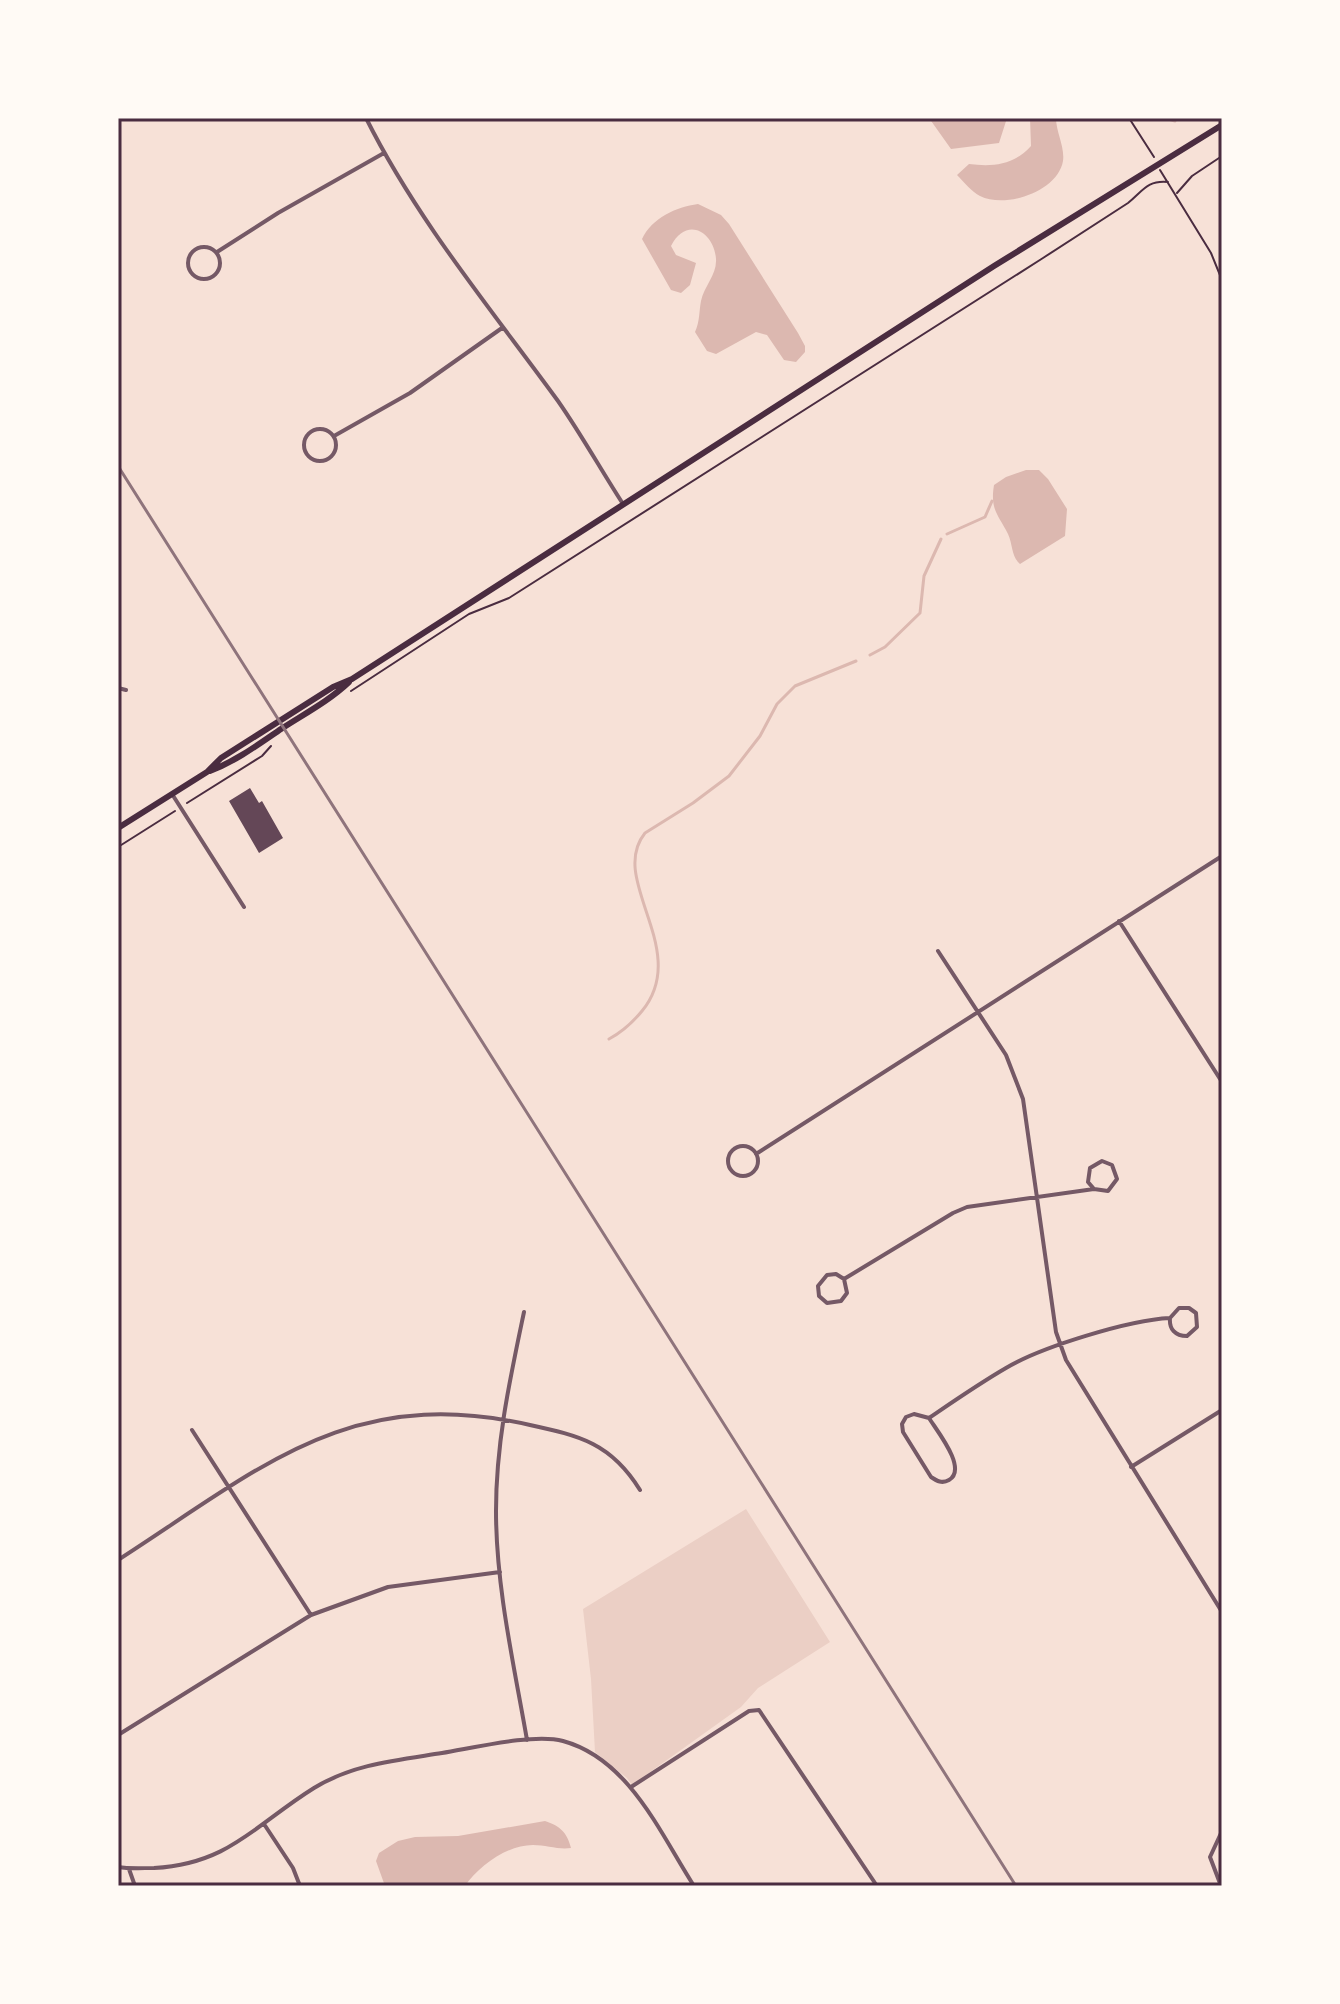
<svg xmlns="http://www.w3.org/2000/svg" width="1340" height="2004" viewBox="0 0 1340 2004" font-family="'Roboto Serif',serif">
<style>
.green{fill:#ebcfc5}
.water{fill:#dcb8b0}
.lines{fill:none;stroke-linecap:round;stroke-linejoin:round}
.stream{stroke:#dcb8b0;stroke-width:3}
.building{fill:#644757}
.path{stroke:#4a2c40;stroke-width:2}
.minor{stroke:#755966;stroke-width:4}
.secondary{stroke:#4a2c40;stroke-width:6}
.rail{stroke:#8f747c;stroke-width:3}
.neatline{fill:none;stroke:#4a2c40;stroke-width:3}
</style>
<rect width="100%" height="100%" fill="#f7e1d7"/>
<path class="green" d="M 746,1509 L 830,1642 L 758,1688 L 741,1707 L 632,1785 L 627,1778 L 595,1752 L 591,1679 L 583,1609 Z"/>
<path class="water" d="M 929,118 L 1007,118 L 999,143 L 951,149 Z
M 1030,118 L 1056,118 C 1056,132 1065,147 1063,161 C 1058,191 1006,209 980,196 C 972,192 964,182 957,175 L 969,164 C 993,167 1014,165 1031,146 Z
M 698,204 L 721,215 L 729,224 L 798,333 L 805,346 L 805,352 L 796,362 L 784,360 L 767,335 L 756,332 L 716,354 L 707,351 L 695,332 C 700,321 699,311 701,301 C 704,286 717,275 716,259 C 714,231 686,216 671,246 L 676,255 L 696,263 L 690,285 L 681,293 L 671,290 L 642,239 C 652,218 676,207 698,204 Z
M 1026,470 L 1039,470 L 1048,479 L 1067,509 L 1065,536 L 1020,564 C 1011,556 1013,545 1008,534 C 998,514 990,510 994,485 L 1006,477 Z
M 545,1821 C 560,1826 567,1832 571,1848 C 559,1850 546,1845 533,1845 C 507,1845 479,1866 465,1886 L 385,1886 L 376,1861 L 379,1853 L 398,1841 L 415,1837 L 458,1836 Z"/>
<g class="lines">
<path class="stream" d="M 1165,118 L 1175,121
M 947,534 L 985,517 L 992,501
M 870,655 L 885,647 L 920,613 L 924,576 L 941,539
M 609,1039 C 622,1032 633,1022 642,1011 C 692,950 607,880 645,833 L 693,803 L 729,776 L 760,736 L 777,704 L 795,686 L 856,661"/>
</g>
<path class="building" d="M 250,788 L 259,803 L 262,801 L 283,838 L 259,853 L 229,801 Z"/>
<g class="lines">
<path class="path" d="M 1129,118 L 1154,157
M 1160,170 L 1211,253 L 1222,280
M 1177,193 L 1192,176 L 1222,156
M 351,691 L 469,614 L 509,598 L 1043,258 L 1128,203 C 1143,191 1147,180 1168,182
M 187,803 L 262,756 L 271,746
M 118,847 L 175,811"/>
<path class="minor" d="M 366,118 C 417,220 491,309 558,401 C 581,434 601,470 623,504
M188 263a16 16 0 1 1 32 0a16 16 0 1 1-32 0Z
M 217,252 L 278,213 L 384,153
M304 445a16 16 0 1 1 32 0a16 16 0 1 1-32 0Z
M 334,436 L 410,393 L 502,328
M 118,688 L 126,690
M 172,794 L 244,907
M 1119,921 L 1222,1082
M 938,951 L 1006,1055 L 1023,1099 L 1056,1332 L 1066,1360 L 1222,1612
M728 1161a15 15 0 1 1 30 0a15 15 0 1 1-30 0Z
M 756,1154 L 1222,856
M 844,1279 L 847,1293 L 841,1301 L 827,1303 L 819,1296 L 818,1286 L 827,1275 L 836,1274 L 844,1279 L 953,1213 L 967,1207 L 1094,1189 L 1108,1191 L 1117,1179 L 1112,1165 L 1102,1161 L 1090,1168 L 1088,1182 L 1094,1189
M 524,1312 C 510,1379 496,1442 496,1511 C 496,1587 514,1665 527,1740
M 929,1418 C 937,1431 968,1469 949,1480 C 942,1484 937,1481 931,1477 L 903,1432 L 902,1424 L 906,1417 L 914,1414 L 929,1418 C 954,1401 980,1383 1006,1368 C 1041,1347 1129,1320 1170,1318 L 1179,1308 L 1189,1308 L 1196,1313 L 1197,1327 L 1187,1336 C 1175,1336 1169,1329 1170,1318
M 192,1430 L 311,1615
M 1131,1467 L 1222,1410
M 118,1560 C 261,1468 349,1384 530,1425 C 580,1436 611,1443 640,1490
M 118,1735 L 311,1615 L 388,1587 L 500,1572
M 631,1787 L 749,1711 L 759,1710 L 877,1886
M 264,1824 L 293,1868 L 300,1886
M 118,1867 C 130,1869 142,1868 154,1868 C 229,1864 256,1824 314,1788 C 353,1764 398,1760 442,1753 C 473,1748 534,1733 563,1741 C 629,1759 660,1833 694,1886
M 129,1869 L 135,1886
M 1221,1886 L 1210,1857 L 1222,1831"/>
<path class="secondary" d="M 210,771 C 236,761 259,744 281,729 C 304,714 329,701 349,682
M 118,828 L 207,772 L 221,758 L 333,687 L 352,679 L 994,266 L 1222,125"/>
<path class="rail" d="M 118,466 L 1016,1886"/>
</g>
<rect width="1340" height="2004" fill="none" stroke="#fffaf5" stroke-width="240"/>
<rect x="120" y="120" width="1100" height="1764" class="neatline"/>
</svg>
